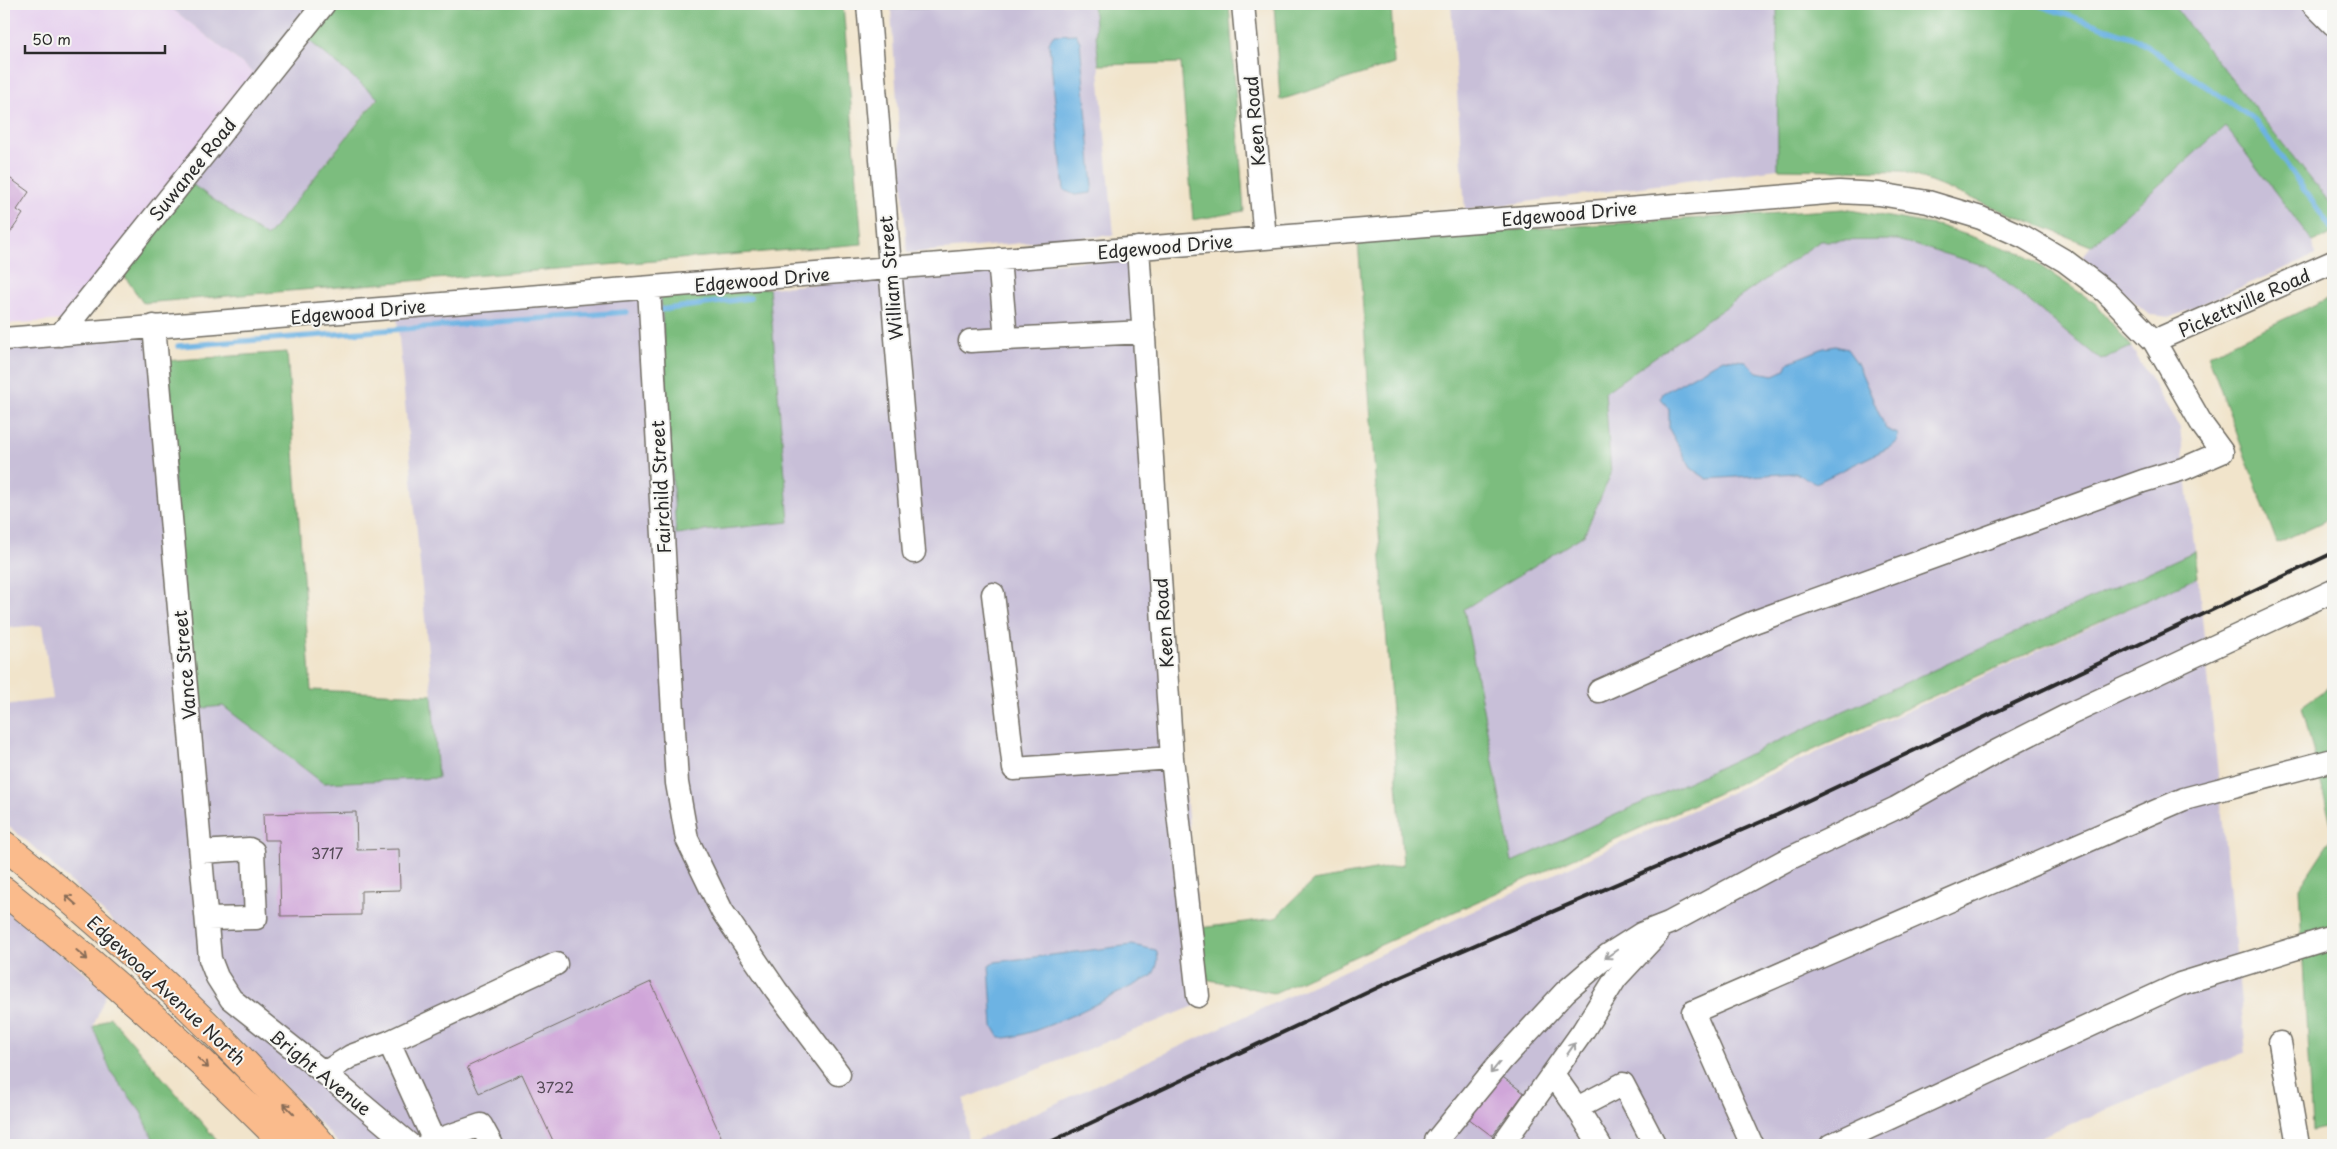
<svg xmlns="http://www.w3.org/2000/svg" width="2337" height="1149" viewBox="0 0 2337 1149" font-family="'Playpen Sans',sans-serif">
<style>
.built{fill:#e7d2ef}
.industrial{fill:#c8bfd8;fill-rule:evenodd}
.forest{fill:#7cbd7e;stroke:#547454}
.water{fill:#6db3e3;stroke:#4c6f87}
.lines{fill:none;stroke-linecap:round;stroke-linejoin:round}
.stream{stroke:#6db3e3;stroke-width:5.5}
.building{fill:#d0a6d9}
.minor-casing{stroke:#706c63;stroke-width:25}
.major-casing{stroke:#706c63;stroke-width:30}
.minor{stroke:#fff;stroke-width:22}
.major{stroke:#fabb8c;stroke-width:28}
.rail{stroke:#2b2b2b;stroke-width:4}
.oneway{stroke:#886c57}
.oneway2{stroke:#a0a0a0}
.labels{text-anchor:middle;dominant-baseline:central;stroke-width:4;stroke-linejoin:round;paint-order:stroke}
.number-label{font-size:15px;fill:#544a56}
.street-label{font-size:18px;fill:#2b2b2b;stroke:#f6f6f2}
</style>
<rect width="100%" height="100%" fill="#f6f6f2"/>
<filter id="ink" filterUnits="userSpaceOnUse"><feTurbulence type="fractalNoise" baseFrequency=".02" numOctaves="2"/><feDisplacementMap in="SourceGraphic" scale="10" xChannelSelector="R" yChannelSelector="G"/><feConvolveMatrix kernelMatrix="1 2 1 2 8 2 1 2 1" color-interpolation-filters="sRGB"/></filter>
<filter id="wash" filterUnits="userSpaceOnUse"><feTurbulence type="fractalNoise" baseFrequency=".0096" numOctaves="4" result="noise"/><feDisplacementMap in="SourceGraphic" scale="20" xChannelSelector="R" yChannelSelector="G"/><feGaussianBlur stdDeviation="1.12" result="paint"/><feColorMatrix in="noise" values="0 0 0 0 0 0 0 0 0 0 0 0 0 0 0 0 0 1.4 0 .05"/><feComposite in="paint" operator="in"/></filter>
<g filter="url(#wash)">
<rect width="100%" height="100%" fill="#f1e4cb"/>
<path class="built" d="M 4,4 L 166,4 L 268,84 L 83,319 L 4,324 Z"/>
<path class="industrial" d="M 166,4 L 334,4 L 306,38 L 378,97 L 266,238 L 190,183 L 268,84 Z
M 1039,4 L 1093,4 L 1114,235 L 907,253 L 891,9 Z
M 1451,4 L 1777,4 L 1778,169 L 1465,210 Z
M 2172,4 L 2333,4 L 2333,207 Z
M 2225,126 L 2313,242 L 2315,255 L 2172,317 L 2150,315 L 2082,257 L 2091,246 Z
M 1897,240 L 1986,266 L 2101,360 L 2131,347 L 2180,428 L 2195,551 L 1512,863 L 1464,609 L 1584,535 L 1611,474 L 1604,392 L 1820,241 ZM 1835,346 L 1857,363 L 1886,430 L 1897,441 L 1890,447 L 1816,483 L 1795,473 L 1707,479 L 1691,468 L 1669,429 L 1669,410 L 1746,361 L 1757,372 L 1774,376 L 1786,370 L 1789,362 L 1823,348 Z
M 1130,257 L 1207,1001 L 964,1099 L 968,1144 L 2198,577 L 2246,1052 L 2021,1145 L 340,1145 L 278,1079 L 202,1005 L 28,842 L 4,823 L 4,705 L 53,699 L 42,625 L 4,628 L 4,346 L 164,335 L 223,706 L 323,783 L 438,778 L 432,695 L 397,316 L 661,297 L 677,534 L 789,522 L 769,288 Z
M 4,906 L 107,991 L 93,1027 L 111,1072 L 141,1112 L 156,1145 L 4,1145 Z"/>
<path class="forest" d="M 334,4 L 843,4 L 862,244 L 143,303 L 121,271 L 190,183 L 267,237 L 378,98 L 306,38 Z
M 891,4 L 1039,4 L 891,9 Z
M 1093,4 L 1229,4 L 1244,211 L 1193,220 L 1181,63 L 1099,65 Z
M 1274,4 L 1391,4 L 1394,64 L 1280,100 Z
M 1777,4 L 2172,4 L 2333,207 L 2333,233 L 2313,242 L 2225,126 L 2091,246 L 1903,171 L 1778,169 Z
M 1844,209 L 1940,226 L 2021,253 L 2095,303 L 2131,347 L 2101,360 L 1986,266 L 1897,240 L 1820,241 L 1605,392 L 1611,474 L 1584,535 L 1464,609 L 1512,862 L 2195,551 L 2198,577 L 1274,993 L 1205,979 L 1200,928 L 1275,918 L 1313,881 L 1403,865 L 1358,240 Z
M 769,288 L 789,522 L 676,534 L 661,297 Z
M 2333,296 L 2333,517 L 2277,543 L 2208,355 Z
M 287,352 L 311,690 L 432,695 L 438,778 L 323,783 L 223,706 L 193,709 L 165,361 Z
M 2333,684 L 2333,832 L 2302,706 Z
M 2333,836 L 2333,1125 L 2312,1130 L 2299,888 Z
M 110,1017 L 221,1145 L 156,1145 L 141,1112 L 111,1072 L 93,1027 Z"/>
<path class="water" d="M 1076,34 L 1080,42 L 1093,186 L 1091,193 L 1075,195 L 1064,190 L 1049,43 L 1053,35 Z
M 1835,346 L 1847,349 L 1857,363 L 1886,429 L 1898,434 L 1897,441 L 1890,447 L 1816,483 L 1795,473 L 1707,479 L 1691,468 L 1669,429 L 1669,410 L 1661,398 L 1663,393 L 1723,359 L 1746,361 L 1757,372 L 1774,375 L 1785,370 L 1789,362 L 1824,348 Z
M 1132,945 L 1156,950 C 1160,960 1157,967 1152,976 C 1119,992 1032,1040 1000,1038 L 993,1026 L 989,966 L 995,962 Z"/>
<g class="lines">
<path class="stream" d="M 2035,4 L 2137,39 L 2255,120 L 2333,231
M 659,310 L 750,298
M 178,346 L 626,312"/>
</g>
<g id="blocks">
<path class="building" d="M 4,174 L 29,192 L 17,210 L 23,214 L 4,242 Z
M 356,812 L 357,850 L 399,849 L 400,890 L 361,891 L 361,915 L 281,916 L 279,840 L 264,840 L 263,814 Z
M 651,982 L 725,1145 L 555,1145 L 522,1074 L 479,1093 L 467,1067 Z
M 1500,1075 L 1524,1093 L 1492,1136 L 1468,1118 Z"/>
</g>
</g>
<g filter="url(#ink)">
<use href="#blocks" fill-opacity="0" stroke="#706c63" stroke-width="1"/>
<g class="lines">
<defs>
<path id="minor" d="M 868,4 L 914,552
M 1243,4 L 1265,238
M 2313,4 L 2333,24
M 1138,248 L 1172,758 L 1198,996
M 999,259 L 1006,339 L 1144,332
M 649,288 L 677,783 L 687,839 L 722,911 L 776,990 L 839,1074
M 154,326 L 210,959 L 217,977 L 231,999 L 327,1075 L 410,1145
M 60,335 L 324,4
M 4,339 L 1839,192 L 1879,194 L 1928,202 L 1981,218 L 2024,237 L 2065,261 L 2106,292 L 2154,341 L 2203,426 L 2222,452 L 2183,469 L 2143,481 L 1754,622 L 1599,691
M 970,341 L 1006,339
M 2154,341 L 2333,262
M 993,594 L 1014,769 L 1172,758
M 201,852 L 249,849 L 253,851 L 256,918 L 207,919
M 389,1042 L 556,964
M 2280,1043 L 2298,1145
M 324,1073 L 351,1056 L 389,1042 L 434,1141 L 426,1145
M 1553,1074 L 1577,1108 L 1623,1084 L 1655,1145
M 1577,1108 L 1600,1145
M 434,1141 L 481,1125 L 492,1145
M 1435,1145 L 1436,1141 L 1502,1060 L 1565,992 L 1608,955 L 1641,934 L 1669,923 L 1786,860 L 1896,808 L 1997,751 L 2070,714 L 2333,591
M 1502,1145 L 1583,1031 L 1616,978 L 1657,934
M 1752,1145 L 1693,1012 L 2184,799 L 2333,760
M 1831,1145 L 2180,984 L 2333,937"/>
<path id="major" d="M 4,845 C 93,916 179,993 257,1076 C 279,1099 302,1121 322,1145
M 4,891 C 103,970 197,1054 286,1145"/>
</defs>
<use href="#minor" class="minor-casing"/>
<use href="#major" class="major-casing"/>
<use href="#minor" class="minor"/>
<use href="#major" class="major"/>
<path class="rail" d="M 1044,1145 L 1396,979 L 1777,815 L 2333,553"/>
</g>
<defs><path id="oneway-shaft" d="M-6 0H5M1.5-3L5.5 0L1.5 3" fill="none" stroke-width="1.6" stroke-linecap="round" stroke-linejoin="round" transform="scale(1.25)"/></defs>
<g class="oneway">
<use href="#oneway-shaft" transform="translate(71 900) rotate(-139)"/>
<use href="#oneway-shaft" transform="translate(82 955) rotate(41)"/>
<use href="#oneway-shaft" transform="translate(203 1063) rotate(43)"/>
<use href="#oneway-shaft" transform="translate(289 1109) rotate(-134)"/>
</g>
<g class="oneway2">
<use href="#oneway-shaft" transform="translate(1611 954) rotate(145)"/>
<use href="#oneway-shaft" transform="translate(1571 1049) rotate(-55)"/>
<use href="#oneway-shaft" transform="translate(1495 1068) rotate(129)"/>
</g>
</g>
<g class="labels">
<g class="number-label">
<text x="327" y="852">3717</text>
<text x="555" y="1086">3722</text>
</g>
<g class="street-label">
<text transform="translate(1254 121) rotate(-95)">Keen Road</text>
<text transform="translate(192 169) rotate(-51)">Suwanee Road</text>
<text transform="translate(1569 213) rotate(-5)">Edgewood Drive</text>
<text transform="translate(1165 246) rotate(-5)">Edgewood Drive</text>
<text transform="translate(890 278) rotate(-95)">William Street</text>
<text transform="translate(762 279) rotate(-5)">Edgewood Drive</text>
<text transform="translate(2244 302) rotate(-24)">Pickettville Road</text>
<text transform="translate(358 311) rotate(-5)">Edgewood Drive</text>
<text transform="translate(660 487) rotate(-93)">Fairchild Street</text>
<text transform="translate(1163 623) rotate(-94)">Keen Road</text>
<text transform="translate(184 665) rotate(-95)">Vance Street</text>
<text transform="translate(167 990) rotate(43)">Edgewood Avenue North</text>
<text transform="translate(321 1072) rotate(39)">Bright Avenue</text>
</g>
</g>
<rect width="2337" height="1149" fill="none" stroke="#f6f6f2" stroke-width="20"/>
<path d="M25 45v8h140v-8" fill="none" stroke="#2b2b2b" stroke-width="2.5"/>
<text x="32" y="45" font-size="15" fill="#2b2b2b" stroke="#f6f6f2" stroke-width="4" paint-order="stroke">50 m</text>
</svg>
